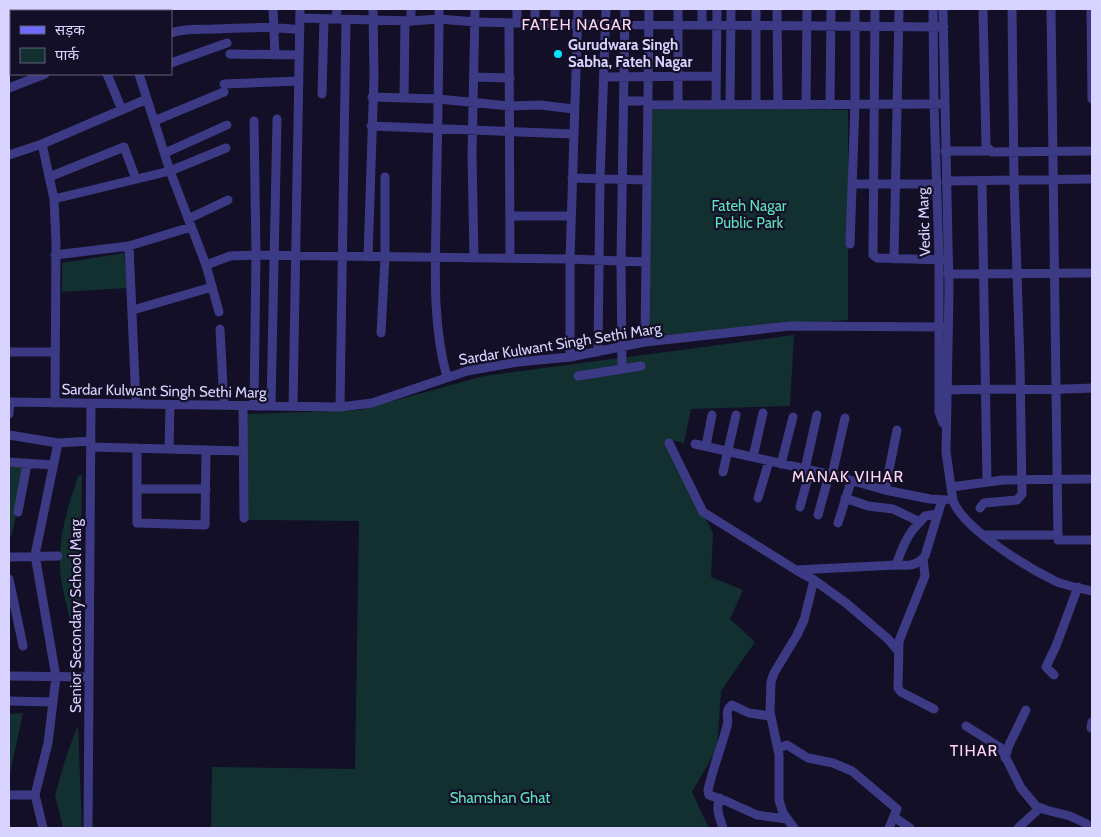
<svg xmlns="http://www.w3.org/2000/svg" width="1101" height="837" viewBox="0 0 1101 837" font-family="Cabin,'Noto Sans Devanagari',sans-serif">
<style>
.green{fill:#12302f}
.lines{fill:none;stroke-linecap:round;stroke-linejoin:round}
.minor{stroke:#3d3a85;stroke-width:9}
.secondary{stroke:#6f6bff;stroke-width:12}
.poi-dot{fill:#00e5ff;stroke:#130f26;stroke-width:2}
.labels{text-anchor:middle;dominant-baseline:central;stroke-width:4.5;stroke-linejoin:round;paint-order:stroke}
.poi-label{font-size:15px;font-weight:bold;fill:#d9d4ff;stroke:#130f26;text-anchor:start}
.park-label{font-size:15px;fill:#5fe0c0;stroke:#130f26}
.street-label{font-size:15px;fill:#d9d4ff;stroke:#130f26}
.neighbourhood-label{font-size:16px;letter-spacing:1px;fill:#ffd6f0;stroke:#130f26}
</style>
<rect width="100%" height="100%" fill="#130f26"/>
<path class="green" d="M 747,108 L 848,110 L 848,320 L 649,336 L 652,110 Z
M 124,253 L 127,288 L 62,292 L 62,263 Z
M 794,335 L 790,406 L 691,409 L 684,443 L 671,440 L 674,458 L 713,533 L 711,577 L 743,590 L 730,619 L 755,642 L 721,691 L 717,749 L 692,792 L 709,828 L 211,828 L 212,767 L 355,769 L 359,521 L 242,520 L 244,414 L 360,410 L 484,376 Z
M 9,461 L 26,465 L 12,535 L 9,535 Z
M 82,475 L 80,634 L 73,633 C 68,608 58,580 60,554 C 61,527 70,501 78,476 Z
M 23,713 L 9,778 L 9,714 Z
M 78,725 L 82,828 L 63,828 L 55,795 L 66,757 Z"/>
<g class="lines">
<path class="minor" d="M 273,9 L 275,55
M 411,9 L 411,21
M 439,9 C 439,80 437,151 436,222 C 435,274 433,328 447,377
M 578,9 L 570,259 L 646,262
M 678,9 L 678,105
M 702,9 L 702,25
M 756,9 L 756,104
M 777,9 L 778,105
M 875,9 L 873,255 L 877,258 L 945,260
M 933,9 L 934,104 L 939,257 L 939,412 L 943,423
M 943,9 L 949,290 L 946,452 L 953,501 C 965,530 1027,567 1055,581 C 1066,586 1080,588 1092,591
M 983,9 L 986,146 L 992,152 L 1092,151
M 1051,9 L 1058,540 L 1092,540
M 1091,9 L 1092,99
M 300,18 L 411,21 L 439,19 L 476,22 L 555,24 L 944,27
M 336,19 L 337,9
M 509,23 L 510,258
M 517,23 L 517,9
M 535,23 L 535,9
M 555,24 L 555,9
M 171,33 C 186,28 198,30 214,29 C 243,28 271,26 300,30
M 230,54 L 299,55
M 171,63 L 227,43
M 107,74 L 122,110
M 139,74 L 170,171 L 206,265 L 219,312
M 474,77 L 510,78
M 604,77 L 716,76
M 224,84 L 299,81
M 9,88 L 45,74
M 322,94 L 324,19
M 372,97 L 438,99 L 510,106 L 540,105 L 574,109
M 404,98 L 405,21
M 624,101 L 641,101
M 716,104 L 717,9
M 730,104 L 731,9
M 648,105 L 940,104
M 806,105 L 807,9
M 830,105 L 831,9
M 154,121 L 224,92
M 254,121 L 256,255 L 254,406
M 371,126 L 573,134
M 42,144 L 147,99
M 945,151 L 990,151
M 165,153 L 227,125
M 9,155 L 42,144 L 54,199 L 56,242 L 55,403
M 49,177 L 124,147 L 136,179
M 572,178 L 647,180
M 946,181 L 1092,179
M 982,181 L 987,482
M 853,184 L 937,184
M 54,199 L 170,171 L 226,148
M 510,216 L 571,216
M 188,219 L 228,200
M 850,244 L 855,104 L 855,9
M 129,246 L 136,404
M 55,255 L 129,246 L 191,227
M 368,257 L 374,77 L 373,9
M 474,258 L 472,154 L 475,9
M 894,259 L 899,9
M 206,265 L 230,256 L 256,255 L 570,259 L 570,357
M 948,274 L 1092,273
M 133,310 L 212,287
M 220,329 L 224,405
M 381,333 L 385,257 L 385,177
M 645,342 L 649,9
M 9,352 L 55,352
M 598,352 L 600,179 L 606,9
M 622,369 L 621,261 L 625,9
M 578,376 L 641,366
M 946,390 C 995,388 1044,391 1092,388
M 9,402 L 340,407 L 372,403 L 467,371 L 518,362 L 570,357 L 645,342 L 790,326 L 948,327
M 243,406 L 244,518
M 271,406 L 277,119
M 293,406 L 300,9
M 340,407 L 346,20
M 9,414 L 10,402
M 9,435 L 58,443
M 669,443 L 703,512 L 796,570 L 896,565 C 908,566 917,566 925,556 L 942,500
M 695,444 L 832,475 L 885,490 L 930,499 L 946,500
M 706,446 L 712,415
M 91,447 L 243,451
M 137,448 L 137,523 L 205,525 L 206,450
M 169,449 L 170,405
M 753,457 L 763,413
M 9,462 L 53,465
M 781,464 L 793,417
M 805,469 L 817,415
M 723,472 L 736,415
M 832,475 L 845,418
M 951,487 L 1003,480 L 1092,479
M 137,489 L 206,489
M 885,490 L 897,430
M 758,498 L 769,461
M 845,498 L 868,506 L 893,509 L 920,522 L 925,516 L 938,514
M 800,507 L 810,470
M 980,508 L 984,503 L 1017,500 L 1022,494 L 1020,364 L 1014,181 L 1012,9
M 18,512 L 27,464
M 818,515 L 829,475
M 838,523 L 851,482
M 983,535 L 1058,535
M 9,557 L 58,556
M 923,559 L 925,576 L 899,641 L 898,688 L 901,692 L 934,709
M 896,565 C 902,549 907,534 920,522
M 9,579 L 23,646
M 814,580 L 846,603 L 888,639 L 899,652
M 1054,675 L 1046,667 L 1056,646 L 1078,587
M 9,676 L 89,677
M 9,701 L 53,702
M 770,716 L 749,713 L 732,705 C 723,712 730,718 727,726 C 721,748 713,768 708,790 L 709,795 L 726,801 L 757,815 L 787,819
M 966,726 L 1001,748 L 1021,788 L 1036,806 L 1046,810 L 1070,816 L 1085,823 L 1091,828
M 1091,728 L 1092,722
M 778,748 L 787,745 L 808,758 L 833,763 L 852,771 L 897,809 L 889,828
M 1005,758 L 1009,745 L 1026,710
M 9,795 L 35,795
M 720,798 C 715,809 720,818 723,828
M 894,817 L 910,828
M 43,828 L 35,795 L 48,743 L 56,677 L 35,555 L 58,443 L 91,441
M 88,828 L 91,404
M 794,828 L 783,813 L 779,800 L 779,755 L 770,712 L 771,682 L 774,673 L 797,635 L 804,620 L 814,580 L 796,570
M 1018,828 L 1040,808"/>
<path class="secondary" d="M 15,11 L 22,9
M 41,11 L 48,9
M 9,24 L 11,23"/>
</g>
<circle class="poi-dot" cx="558" cy="54" r="5"/>
<g class="labels">
<g class="poi-label">
<text x="568" y="45">Gurudwara Singh<tspan x="568" dy="17">Sabha, Fateh Nagar</tspan></text>
</g>
<g class="park-label">
<text x="749" y="206">Fateh Nagar<tspan x="749" dy="17">Public Park</tspan></text>
<text x="500" y="798">Shamshan Ghat</text>
</g>
<g class="street-label">
<text transform="translate(924 222) rotate(-92)">Vedic Marg</text>
<text transform="translate(560 344) rotate(-9)">Sardar Kulwant Singh Sethi Marg</text>
<text transform="translate(164 391) rotate(1)">Sardar Kulwant Singh Sethi Marg</text>
<text transform="translate(76 616) rotate(-90)">Senior Secondary School Marg</text>
</g>
<g class="neighbourhood-label">
<text x="577" y="24">FATEH NAGAR</text>
<text x="848" y="476">MANAK VIHAR</text>
<text x="974" y="750">TIHAR</text>
</g>
</g>
<rect width="1101" height="837" fill="none" stroke="#d9d4ff" stroke-width="20"/>
<rect x="10" y="10" width="162" height="65" fill="#130f26" stroke="#625e7d"/>
<rect x="20" y="26" width="25" height="8" fill="#6f6bff" stroke="#625e7d"/>
<text x="55" y="35" font-size="15" fill="#d9d4ff">सड़क</text>
<rect x="20" y="48" width="25" height="15" fill="#12302f" stroke="#625e7d"/>
<text x="55" y="60" font-size="15" fill="#d9d4ff">पार्क</text>
</svg>
